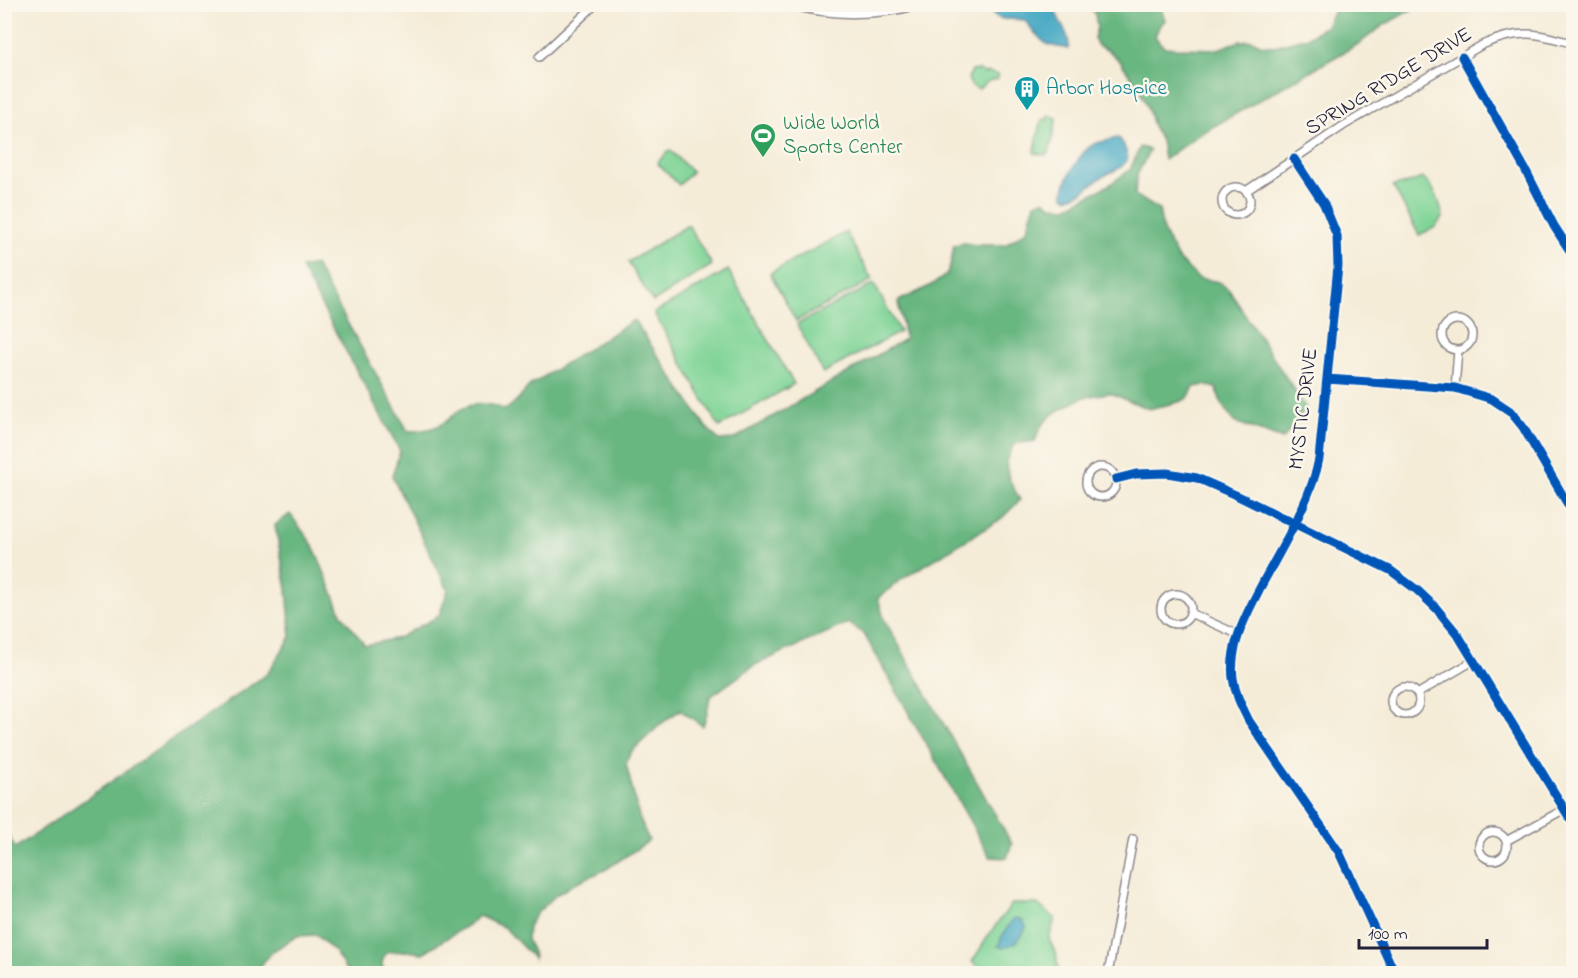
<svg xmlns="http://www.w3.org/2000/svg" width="1578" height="978" viewBox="0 0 1578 978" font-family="'Indie Flower',sans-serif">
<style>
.green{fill:#80d497;stroke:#517b69;stroke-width:1.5}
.forest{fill:#68b680;stroke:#456c5e;stroke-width:1.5}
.water{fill:#43a7c3;stroke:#32647f;stroke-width:1.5}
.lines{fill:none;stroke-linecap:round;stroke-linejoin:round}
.street-casing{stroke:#8c878a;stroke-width:10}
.secondary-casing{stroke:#8c878a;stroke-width:12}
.street{stroke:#fff;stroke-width:7}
.secondary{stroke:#fff;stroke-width:9}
.cycleway-casing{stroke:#fbf7ec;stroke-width:13}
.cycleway{stroke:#0057b8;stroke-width:9}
.labels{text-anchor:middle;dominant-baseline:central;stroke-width:5;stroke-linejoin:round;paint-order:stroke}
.street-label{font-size:21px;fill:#22223b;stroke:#fbf7ec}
.culture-label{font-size:21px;fill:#0d838f;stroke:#fbf7ec;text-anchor:start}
.leisure-label{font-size:21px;fill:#27864d;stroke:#fbf7ec;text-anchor:start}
</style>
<rect width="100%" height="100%" fill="#fbf7ec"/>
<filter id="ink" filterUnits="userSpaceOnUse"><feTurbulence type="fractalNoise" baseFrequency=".0167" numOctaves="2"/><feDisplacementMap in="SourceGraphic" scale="12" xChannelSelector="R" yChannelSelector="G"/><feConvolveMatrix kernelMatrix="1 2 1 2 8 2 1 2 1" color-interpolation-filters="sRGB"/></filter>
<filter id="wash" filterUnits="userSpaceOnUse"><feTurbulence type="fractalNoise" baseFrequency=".008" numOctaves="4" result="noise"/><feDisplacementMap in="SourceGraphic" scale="24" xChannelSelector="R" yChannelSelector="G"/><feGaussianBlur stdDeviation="1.35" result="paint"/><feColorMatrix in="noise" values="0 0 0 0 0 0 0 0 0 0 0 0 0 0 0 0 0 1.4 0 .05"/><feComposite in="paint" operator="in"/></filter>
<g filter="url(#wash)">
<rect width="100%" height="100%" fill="#f5ecd8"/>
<path class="green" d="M 978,70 L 984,73 L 988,72 L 998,75 L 998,79 L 988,81 L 979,89 C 973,88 969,84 968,78 L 972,71 Z
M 1048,115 L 1057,118 L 1049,153 L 1045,155 L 1034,153 L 1042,119 L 1047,120 Z
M 670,150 L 692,172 L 679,185 L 657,163 Z
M 1422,178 C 1436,188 1440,202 1443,218 L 1434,228 L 1419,235 L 1393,186 L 1409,183 Z
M 688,225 L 712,265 L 653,302 L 628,262 Z
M 846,232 L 872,280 L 796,321 L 770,273 Z
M 728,270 L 794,384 L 719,427 L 654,313 Z
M 874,284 L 900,332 L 823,373 L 797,324 Z
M 1012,904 L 1037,904 L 1055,918 L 1049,939 L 1056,954 L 1059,973 L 990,973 L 972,962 L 990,933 Z"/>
<path class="forest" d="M 1089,5 L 1160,5 L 1165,20 L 1159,27 L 1155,36 L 1160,43 L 1165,47 L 1175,48 L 1218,49 L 1240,41 L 1252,40 L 1262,45 L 1275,46 L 1308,37 L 1326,26 L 1337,5 L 1420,5 L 1384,25 L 1358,44 L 1195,137 L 1164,160 L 1161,141 L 1153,126 L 1147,106 L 1138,87 L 1120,61 L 1109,51 L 1098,46 L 1094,38 L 1097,27 L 1095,14 Z
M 1140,147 L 1150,150 L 1137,175 L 1135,195 L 1159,210 L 1163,231 L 1178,259 L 1198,278 L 1219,282 L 1229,290 L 1306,408 L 1283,439 L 1235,422 L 1222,405 L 1216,388 L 1205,385 L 1194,387 L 1188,398 L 1179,402 L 1149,409 L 1110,393 L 1084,397 L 1054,413 L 1041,426 L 1035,441 L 1014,444 L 1006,461 L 1009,479 L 1020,500 L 1001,519 L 902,579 L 878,598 L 884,619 L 1012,844 L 1007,858 L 990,857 L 864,634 L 848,623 L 755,665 L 710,697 L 707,714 L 703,726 L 680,710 L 661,724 L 631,752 L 626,763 L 639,817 L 649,841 L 605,870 L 577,882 L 556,895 L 537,913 L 528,926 L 527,940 L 533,952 L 534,959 L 505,928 L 479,916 L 468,925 L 423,953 L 406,951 L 387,952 C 382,959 380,965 385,973 L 348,973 L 335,952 L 316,935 L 297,936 L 273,951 L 261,965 L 265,973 L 5,973 L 5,829 L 15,848 L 267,674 L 291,637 L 287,589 L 275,525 L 290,514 L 313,545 L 342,615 L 365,645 L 398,638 L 439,616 L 448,590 L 392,476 L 400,451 L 301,268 L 315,265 L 408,431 C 420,431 435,429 445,422 C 451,419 454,413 460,410 C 475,401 490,403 505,410 L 516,402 L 529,386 L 634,320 L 706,427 L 719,440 L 734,439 L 905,339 L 898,301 C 909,296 941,283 947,273 C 952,265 952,254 954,245 L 964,243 L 977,245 L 1005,245 L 1027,230 L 1035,203 L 1044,200 L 1052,206 L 1067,207 L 1107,186 L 1130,170 Z"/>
<path class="water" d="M 1000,4 L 1054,5 C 1056,20 1070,32 1069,47 L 1068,49 C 1062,47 1055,47 1049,45 C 1038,40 1032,28 1024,20 C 1013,17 994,24 992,9 Z
M 1117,138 L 1120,139 C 1138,167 1118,167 1099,179 C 1094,182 1090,187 1084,191 C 1079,194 1073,196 1067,198 L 1064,196 C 1062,182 1081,151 1094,144 C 1102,141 1110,141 1117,138 Z
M 1018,918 L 1023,921 L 1026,927 C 1021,940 1016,943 1003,948 L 998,946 L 1000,943 L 1001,938 L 1013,919 Z"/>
</g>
<g filter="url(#ink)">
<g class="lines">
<defs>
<path id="street" d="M 539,57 L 596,4
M 1462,57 L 1526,171 L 1554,226 L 1574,257
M 1294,159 L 1324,204 L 1337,236 L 1338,266 L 1319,459 C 1311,501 1280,550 1260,588 C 1246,615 1229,646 1233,678 C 1235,694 1242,707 1249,721 L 1339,852 L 1389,961 L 1397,974
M1222 201a14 14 0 1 1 28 0a14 14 0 1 1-28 0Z
M 1246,191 L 1343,126 L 1482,45 C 1519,28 1537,33 1574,44
M1442 335a15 15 0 1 1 30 0a15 15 0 1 1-30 0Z
M 1327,379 L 1455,388 L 1492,399 L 1510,411 L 1523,427 L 1574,515
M 1455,388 L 1458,350
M1086 482a15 15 0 1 1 30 0a15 15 0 1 1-30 0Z
M 1116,479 L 1136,474 L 1167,473 L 1197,478 L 1238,496 L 1390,570 L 1417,590 L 1436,608 L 1458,635 L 1574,825
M1161 609a15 15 0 1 1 30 0a15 15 0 1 1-30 0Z
M 1190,613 L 1239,635
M1391 701a14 14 0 1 1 28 0a14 14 0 1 1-28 0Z
M 1417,694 L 1473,661
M1479 846a14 14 0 1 1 28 0a14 14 0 1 1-28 0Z
M 1506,841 L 1574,804
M 1108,974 L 1133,839"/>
<path id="secondary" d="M 791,4 C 832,16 878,15 920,4"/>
</defs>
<use href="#street" class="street-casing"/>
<use href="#secondary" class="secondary-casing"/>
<use href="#street" class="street"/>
<use href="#secondary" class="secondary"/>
<defs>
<path id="cycleway" d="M 1462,57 L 1526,171 L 1554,226 L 1574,257
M 1294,159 L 1324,204 L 1337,236 L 1338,266 L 1319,459 C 1311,501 1280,550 1260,588 C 1246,615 1229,646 1233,678 C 1235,694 1242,707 1249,721 L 1339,852 L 1389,961 L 1397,974
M 1327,379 L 1455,388 L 1492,399 L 1510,411 L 1523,427 L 1574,515
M 1116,479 L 1136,474 L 1167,473 L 1197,478 L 1238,496 L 1390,570 L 1417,590 L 1436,608 L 1458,635 L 1574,825"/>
</defs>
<use href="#cycleway" class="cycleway-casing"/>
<use href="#cycleway" class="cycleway"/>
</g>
</g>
<defs>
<symbol id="building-pin" viewBox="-11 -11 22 30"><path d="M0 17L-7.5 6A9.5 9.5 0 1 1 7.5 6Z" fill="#0f9aa8" stroke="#fbf7ec"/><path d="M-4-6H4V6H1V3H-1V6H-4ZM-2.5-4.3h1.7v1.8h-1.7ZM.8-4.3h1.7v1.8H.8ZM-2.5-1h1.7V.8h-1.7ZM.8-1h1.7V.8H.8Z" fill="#fff"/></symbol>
<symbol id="stadium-pin" viewBox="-11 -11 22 30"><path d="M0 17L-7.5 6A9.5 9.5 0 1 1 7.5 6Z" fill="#2e9e5b" stroke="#fbf7ec"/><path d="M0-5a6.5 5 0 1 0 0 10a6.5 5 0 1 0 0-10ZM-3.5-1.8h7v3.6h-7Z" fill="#fff"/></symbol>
</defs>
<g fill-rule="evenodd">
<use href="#building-pin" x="1012" y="74" width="30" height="40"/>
<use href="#stadium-pin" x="748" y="121" width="30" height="40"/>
</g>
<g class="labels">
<g class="street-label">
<text transform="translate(1389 82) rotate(-31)">SPRING RIDGE DRIVE</text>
<text transform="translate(1304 409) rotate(-83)">MYSTIC DRIVE</text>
</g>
<g class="culture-label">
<text x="1046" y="89">Arbor Hospice</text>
</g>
<g class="leisure-label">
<text x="783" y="124">Wide World<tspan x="783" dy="24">Sports Center</tspan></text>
</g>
</g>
<rect width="1578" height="978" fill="none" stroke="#fbf7ec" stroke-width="24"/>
<path d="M1359 939v9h128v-9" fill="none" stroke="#22223b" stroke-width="3"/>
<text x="1368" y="939" font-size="18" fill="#22223b" stroke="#fbf7ec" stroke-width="4.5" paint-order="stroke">100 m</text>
</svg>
